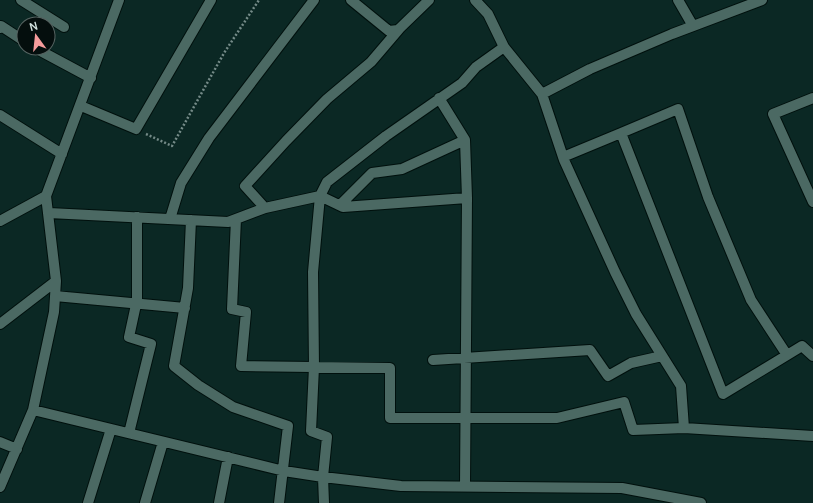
<svg xmlns="http://www.w3.org/2000/svg" width="813" height="503" viewBox="0 0 813 503" font-family="Manrope,sans-serif">
<style>
.lines{fill:none;stroke-linecap:round;stroke-linejoin:round}
.street-casing{stroke:#00100d;stroke-width:12}
.path{stroke:#758b88;stroke-width:2.5;stroke-dasharray:2 2;stroke-linecap:butt}
.street{stroke:#4b6963;stroke-width:10}
</style>
<rect width="100%" height="100%" fill="#0b2824"/>
<g class="lines">
<defs>
<path id="street" d="M 21,0 L 64,27
M 351,0 L 389,31 L 398,30 L 429,0
M 475,0 L 488,14 L 504,47 L 542,94 L 564,160 L 615,272 L 636,314 L 681,386 L 684,428 L 813,436
M 678,0 L 693,26
M 0,28 L 1,26 L 24,41
M 35,48 L 91,78
M 542,94 L 590,69 L 672,34 L 762,0
M 439,98 L 465,140 L 467,198 L 465,487
M 813,98 L 773,114 L 813,202
M 81,106 L 136,129 L 211,0
M 0,115 L 62,154
M 621,133 L 678,109 L 708,197 L 751,300 L 787,355
M 563,157 L 621,133 L 723,394 L 802,346 L 813,356
M 340,205 L 372,173 L 402,169 L 465,140
M 265,208 L 245,186 L 286,141 L 327,99 L 371,62 L 400,28
M 49,213 L 228,222 L 265,208 L 320,196 L 343,207 L 467,198
M 170,219 L 181,183 L 209,138 L 314,0
M 236,219 L 232,309 L 246,312 L 241,366 L 390,368 L 390,418 L 557,418 L 624,402 L 633,430 L 684,428
M 191,220 L 188,288 L 174,366 L 198,385 L 233,407 L 288,426 L 279,503
M 0,221 L 46,196
M 55,296 L 185,308
M 0,324 L 56,281
M 433,360 L 590,350 L 608,376 L 631,363 L 662,356
M 33,410 L 284,471 L 323,477 L 401,486 L 622,488 L 701,503
M 129,433 L 151,344 L 129,337 L 137,300 L 137,217
M 0,442 L 17,449
M 0,487 L 33,410 L 54,312 L 56,281 L 46,196 L 119,0
M 88,503 L 111,429
M 145,503 L 163,442
M 219,503 L 228,457
M 324,503 L 323,477 L 327,437 L 311,431 L 314,367 L 313,272 L 320,196 L 327,182 L 386,136 L 462,83 L 476,67 L 504,47"/>
</defs>
<use href="#street" class="street-casing"/>
<path class="path" d="M 146,134 L 172,146 L 224,53 L 259,0"/>
<use href="#street" class="street"/>
</g>
<g transform="translate(36 36) rotate(345)"><circle r="19" fill="#040e0d" stroke="#566361"/>
<path d="M0-3L7 15L0 10L-7 15Z" fill="#f59b9b"/>
<text y="-6" font-size="11" font-weight="bold" text-anchor="middle" fill="#d2e2df">N</text>
</g>
</svg>
